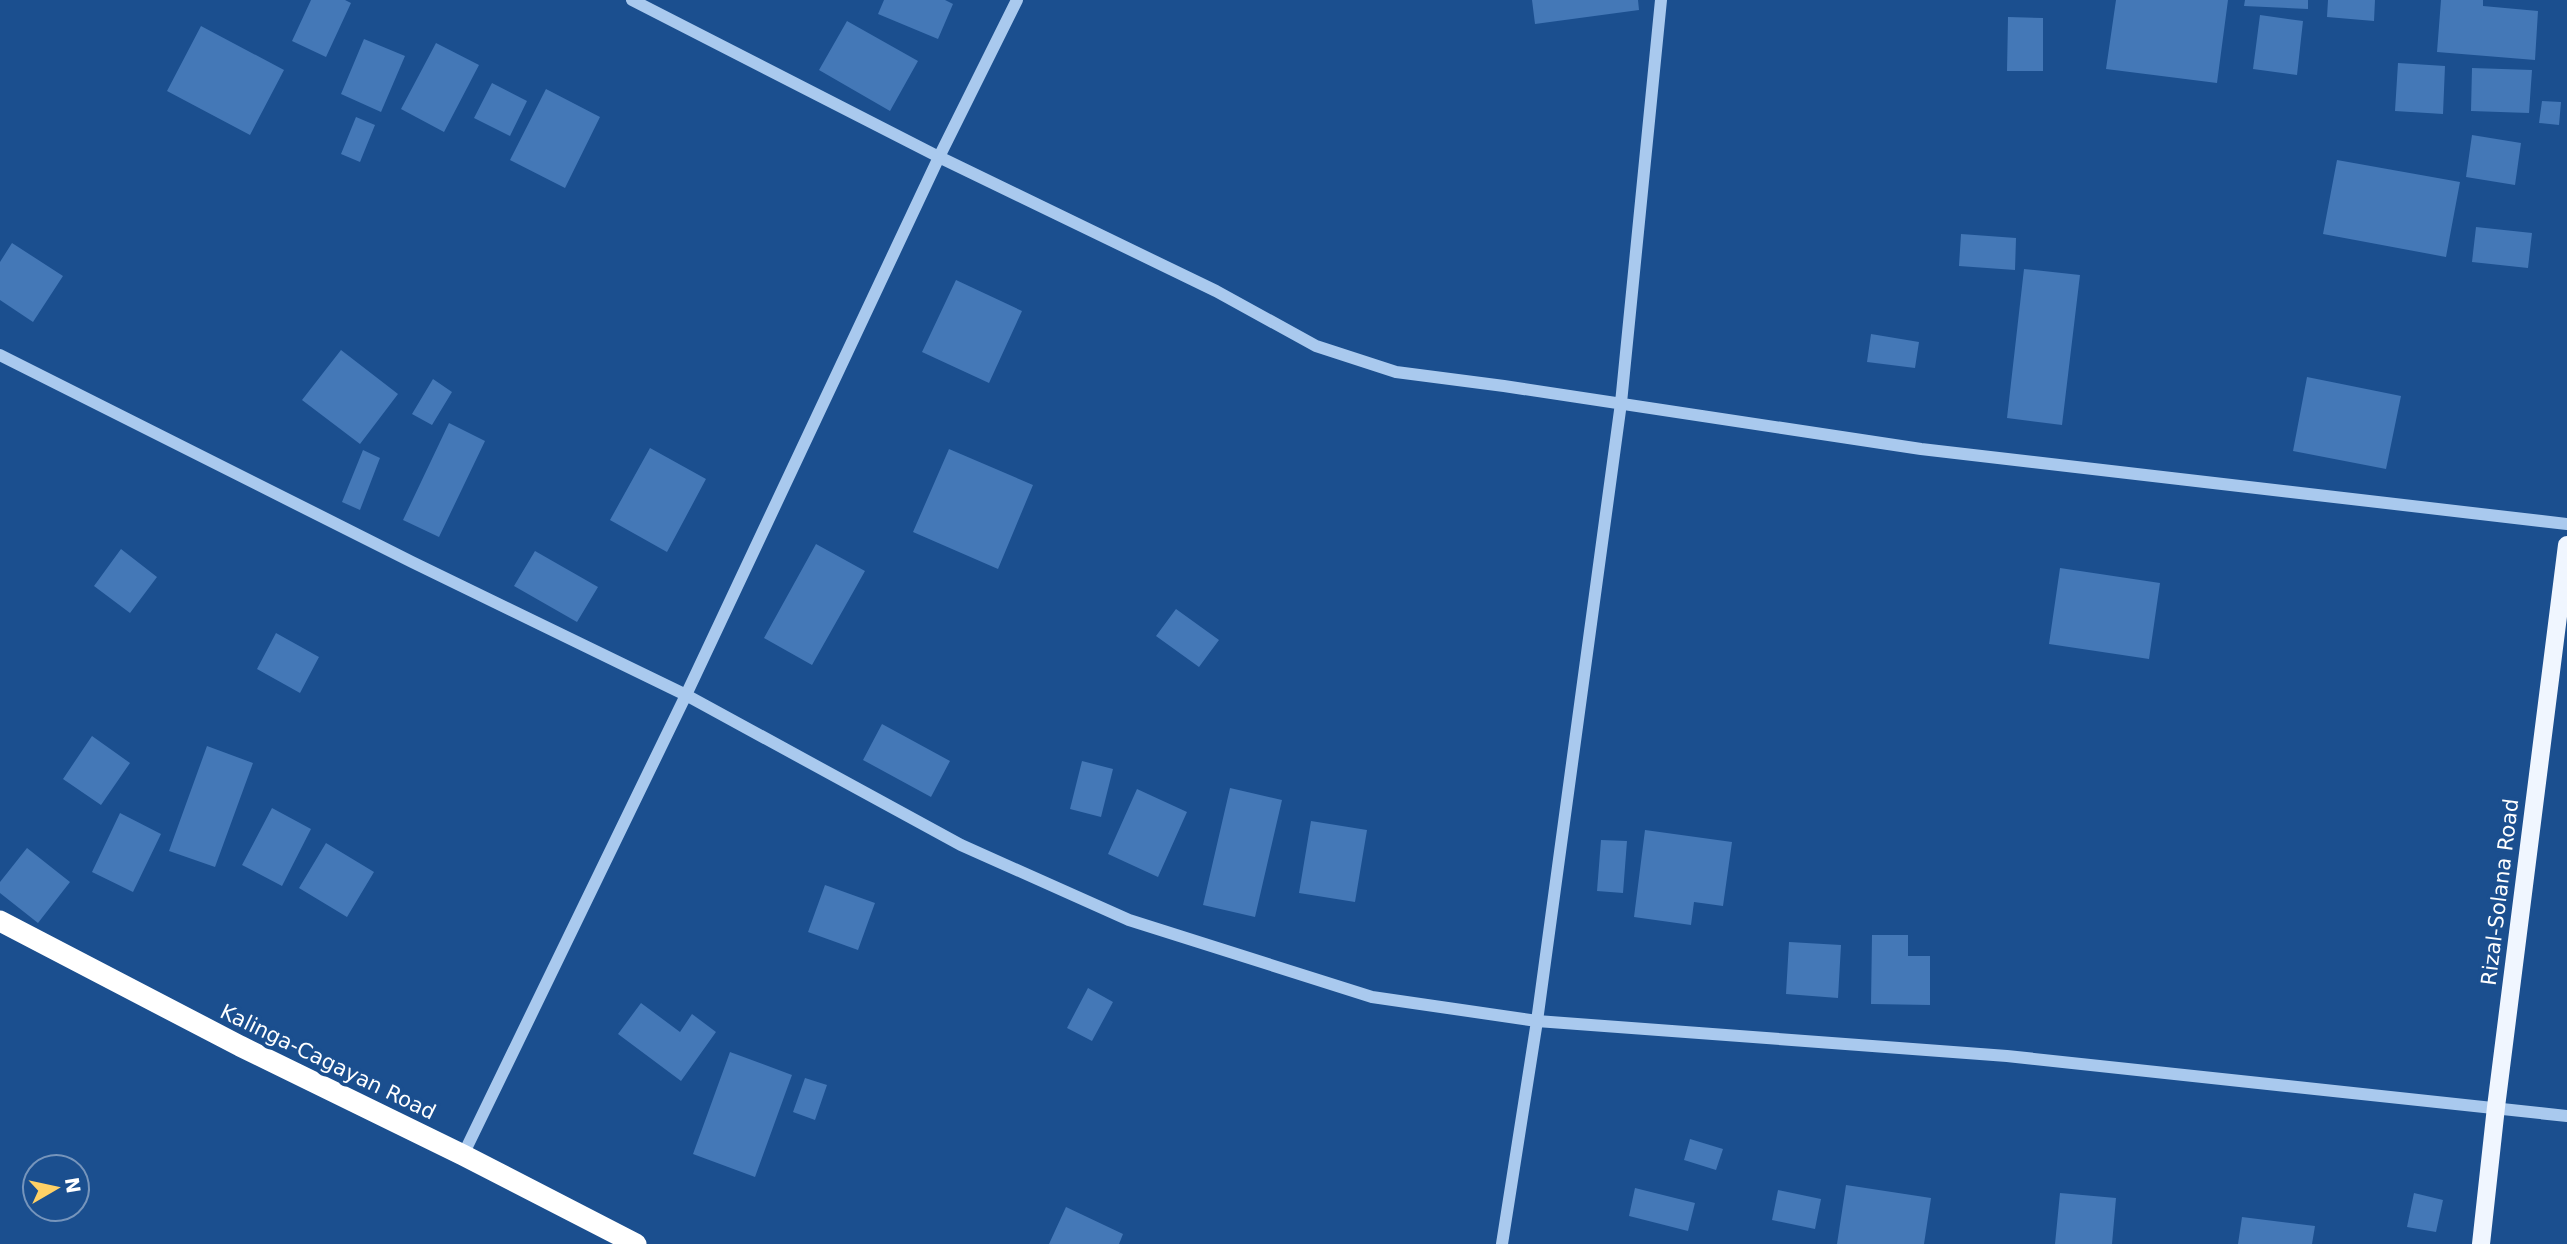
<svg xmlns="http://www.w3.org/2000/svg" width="2567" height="1244" viewBox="0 0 2567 1244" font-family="'DejaVu Sans',sans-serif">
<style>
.building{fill:#4478b7}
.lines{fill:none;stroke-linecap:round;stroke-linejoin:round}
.minor{stroke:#a9c9ee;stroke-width:12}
.major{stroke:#f0f6ff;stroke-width:18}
.highway{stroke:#fff;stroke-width:21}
.labels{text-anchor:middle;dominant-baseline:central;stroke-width:7;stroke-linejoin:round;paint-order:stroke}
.street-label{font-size:21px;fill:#fff;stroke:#1b4f8f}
</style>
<rect width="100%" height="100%" fill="#1b4f8f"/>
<path class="building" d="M 311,0 L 345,0 L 351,3 L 326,57 L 292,41 Z
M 884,0 L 945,0 L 953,4 L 938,39 L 878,14 Z
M 1532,0 L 1638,0 L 1639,10 L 1535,24 Z
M 2116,0 L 2228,0 L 2217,83 L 2106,69 Z
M 2245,0 L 2308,0 L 2308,9 L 2244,6 Z
M 2328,0 L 2375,0 L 2374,21 L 2327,17 Z
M 2441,0 L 2483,0 L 2483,6 L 2538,11 L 2535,60 L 2437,52 Z
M 2260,15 L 2303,21 L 2297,75 L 2253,69 Z
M 2008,17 L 2043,18 L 2043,71 L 2007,71 Z
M 847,21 L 918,61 L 890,111 L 819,70 Z
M 201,26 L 284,70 L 250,135 L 167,91 Z
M 364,39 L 405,56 L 381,112 L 341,94 Z
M 436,43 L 479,65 L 444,132 L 401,109 Z
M 2398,63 L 2445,66 L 2443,114 L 2395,111 Z
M 2472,68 L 2532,70 L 2529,113 L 2471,111 Z
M 492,83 L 527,101 L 510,136 L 474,118 Z
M 546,89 L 600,117 L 565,188 L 510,160 Z
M 2542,101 L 2561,102 L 2559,125 L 2539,123 Z
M 356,117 L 375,125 L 360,162 L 341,154 Z
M 2472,135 L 2521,143 L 2515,185 L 2466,177 Z
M 2337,160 L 2460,182 L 2446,257 L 2323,234 Z
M 2476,227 L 2532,233 L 2528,268 L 2472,262 Z
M 1961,234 L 2016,238 L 2015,270 L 1959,266 Z
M 12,243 L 63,276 L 33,322 L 0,300 L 0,262 Z
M 2024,269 L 2080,275 L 2062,425 L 2007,418 Z
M 956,280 L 1022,311 L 989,383 L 922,352 Z
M 1871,334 L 1919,342 L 1915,368 L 1867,362 Z
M 341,350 L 398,394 L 360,444 L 302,400 Z
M 2307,377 L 2401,396 L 2386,469 L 2293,451 Z
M 433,379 L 452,392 L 432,425 L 412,414 Z
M 449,423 L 485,441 L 439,537 L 403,520 Z
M 650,448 L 706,479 L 667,552 L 610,520 Z
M 949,449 L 1033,485 L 998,569 L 913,532 Z
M 363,450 L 380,458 L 360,510 L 342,502 Z
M 816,544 L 865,571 L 812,665 L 764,638 Z
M 121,549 L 157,577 L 130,613 L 94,586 Z
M 535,551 L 598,587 L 577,622 L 514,586 Z
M 2060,568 L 2160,583 L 2149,659 L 2049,644 Z
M 1176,609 L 1219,640 L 1199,667 L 1156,636 Z
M 276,633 L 319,657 L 300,693 L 257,669 Z
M 882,724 L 950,761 L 931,797 L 863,760 Z
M 92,736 L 130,763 L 101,805 L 63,779 Z
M 207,746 L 253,763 L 215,867 L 169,851 Z
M 1082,761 L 1113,769 L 1101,817 L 1070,809 Z
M 1230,788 L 1282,800 L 1255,917 L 1203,905 Z
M 1137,789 L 1187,812 L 1158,877 L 1108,854 Z
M 272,808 L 311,829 L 282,886 L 242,865 Z
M 120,813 L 161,834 L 133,892 L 92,872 Z
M 1311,821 L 1367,830 L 1355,902 L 1299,893 Z
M 1645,830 L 1732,842 L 1723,906 L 1694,902 L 1691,925 L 1634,917 Z
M 1601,840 L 1627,841 L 1623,893 L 1597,891 Z
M 326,843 L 374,872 L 347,917 L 299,888 Z
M 27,848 L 70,882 L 38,923 L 0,893 L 0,882 Z
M 825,885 L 875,903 L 858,950 L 808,932 Z
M 1872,935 L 1908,935 L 1908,956 L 1930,956 L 1930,1005 L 1871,1004 Z
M 1789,942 L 1841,945 L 1838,998 L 1786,994 Z
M 1088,988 L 1113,1002 L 1092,1041 L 1067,1028 Z
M 641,1003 L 680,1032 L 692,1014 L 716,1032 L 681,1081 L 618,1034 Z
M 730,1052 L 792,1075 L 755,1177 L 693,1154 Z
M 805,1078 L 827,1085 L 815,1120 L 793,1112 Z
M 1690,1139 L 1723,1149 L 1716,1170 L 1684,1160 Z
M 1846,1185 L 1931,1198 L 1924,1244 L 1837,1244 Z
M 1635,1188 L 1695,1203 L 1688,1231 L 1629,1216 Z
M 1778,1190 L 1821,1199 L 1815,1229 L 1772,1220 Z
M 2060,1193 L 2116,1198 L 2112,1244 L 2055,1244 Z
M 2414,1193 L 2443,1200 L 2436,1232 L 2407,1227 Z
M 1066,1207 L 1123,1234 L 1119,1244 L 1049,1244 Z
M 2242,1217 L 2315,1226 L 2312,1244 L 2238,1244 Z"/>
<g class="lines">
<path class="minor" d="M 632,0 L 939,157 L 1216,291 L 1316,346 L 1396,372 L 1504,386 L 1921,449 L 2567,524
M 0,355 L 412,562 L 686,695 L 961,845 L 1129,920 L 1372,997 L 1537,1021 L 2007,1056 L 2567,1116
M 463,1155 L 686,695 L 939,157 L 1017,0
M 1502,1244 L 1537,1021 L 1621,403 L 1661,0"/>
<path class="major" d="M 2481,1244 L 2496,1107 L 2567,545"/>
<path class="highway" d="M 0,921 L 240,1046 L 463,1155 L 636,1244"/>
</g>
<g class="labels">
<g class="street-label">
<text transform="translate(2500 892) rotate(-83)">Rizal-Solana Road</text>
<text transform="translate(328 1062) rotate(26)">Kalinga-Cagayan Road</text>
</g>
</g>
<g transform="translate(56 1188) rotate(81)"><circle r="33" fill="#1b4f8f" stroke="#7695bc" stroke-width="2"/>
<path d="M0-5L12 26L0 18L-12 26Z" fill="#ffd166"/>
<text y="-10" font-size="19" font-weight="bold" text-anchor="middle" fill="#ffffff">N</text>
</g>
</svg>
